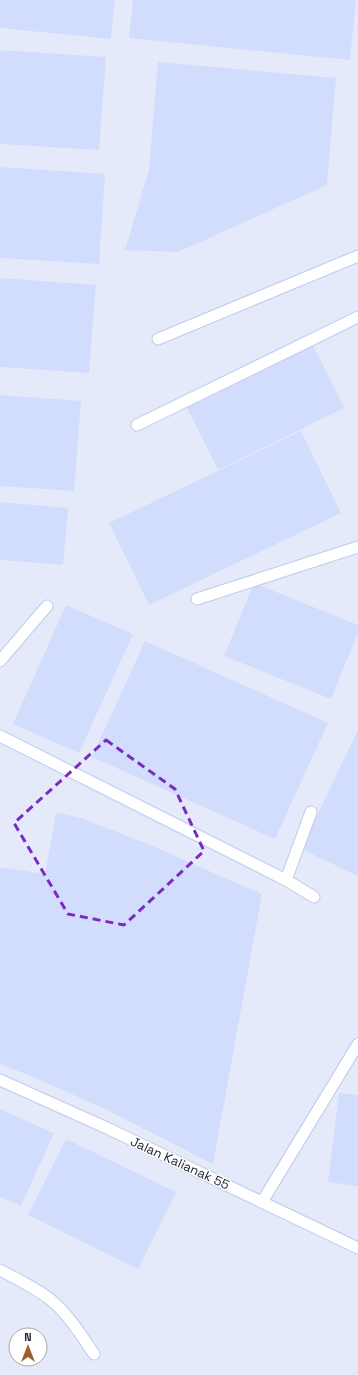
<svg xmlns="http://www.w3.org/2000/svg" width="358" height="1375" viewBox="0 0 358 1375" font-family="'Space Grotesk',sans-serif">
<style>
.built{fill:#e5eafa;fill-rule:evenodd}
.building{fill:#d2ddfd}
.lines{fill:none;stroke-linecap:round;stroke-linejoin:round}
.lane-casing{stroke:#c0caea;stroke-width:13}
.lane{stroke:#fff;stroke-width:11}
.marked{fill:none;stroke:#7b2cbf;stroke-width:3;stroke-dasharray:8 5;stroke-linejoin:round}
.labels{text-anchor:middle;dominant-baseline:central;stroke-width:3;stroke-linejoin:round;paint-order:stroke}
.street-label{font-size:13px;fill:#1e222e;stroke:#fff}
</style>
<rect width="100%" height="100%" fill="#f0f2f9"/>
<path class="built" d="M 0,0 L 358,0 L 358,1375 L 0,1375 ZM 16,1335 L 40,1335 L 40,1359 L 16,1359 Z"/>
<path class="building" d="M 0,0 L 115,0 L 111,39 L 0,28 Z
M 133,0 L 356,0 L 350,60 L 129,38 Z
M 0,50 L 106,57 L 99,150 L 0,144 Z
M 158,62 L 336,78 L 327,185 L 178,252 L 125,250 L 149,170 Z
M 0,167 L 105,174 L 99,264 L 0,258 Z
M 0,278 L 96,285 L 89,373 L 0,367 Z
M 311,341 L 344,408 L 218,470 L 185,404 Z
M 0,395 L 81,401 L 74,491 L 0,486 Z
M 301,431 L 341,513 L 149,605 L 109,523 Z
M 0,502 L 68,508 L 63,565 L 0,560 Z
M 254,583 L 358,625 L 358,633 L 331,699 L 224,656 Z
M 66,605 L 133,634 L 79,753 L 13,724 Z
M 145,641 L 328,723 L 275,839 L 92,757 Z
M 358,730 L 358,876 L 301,849 Z
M 56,813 L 81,818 L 150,845 L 262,894 L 213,1164 L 105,1109 L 33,1077 L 0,1064 L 0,867 L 45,874 Z
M 339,1093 L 358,1095 L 358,1186 L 328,1182 Z
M 0,1109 L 54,1133 L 21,1206 L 0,1197 Z
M 66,1139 L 176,1192 L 138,1269 L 28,1215 Z"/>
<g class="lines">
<defs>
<path id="lane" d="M 158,339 L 358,256
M 137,425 L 358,317
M 197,599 L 358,547
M 0,661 L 47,606
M 0,736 L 286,880 L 314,897
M 286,880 L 311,812
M 0,1080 L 109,1129 L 358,1248
M 262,1202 L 358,1044
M 0,1270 C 17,1279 36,1288 51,1300 C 69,1315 81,1335 94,1354"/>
</defs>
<use href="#lane" class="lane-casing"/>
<use href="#lane" class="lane"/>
</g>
<path class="marked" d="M 106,740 L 175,789 L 204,851 L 124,925 L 68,914 L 14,823 Z"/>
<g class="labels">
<g class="street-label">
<text transform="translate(180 1163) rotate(25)">Jalan Kalianak 55</text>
</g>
</g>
<g transform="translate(28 1347)"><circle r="19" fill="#ffffff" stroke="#a5a7ab"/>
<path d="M0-3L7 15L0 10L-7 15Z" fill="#a05f2a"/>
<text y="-6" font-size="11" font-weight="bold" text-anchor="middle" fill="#1e222e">N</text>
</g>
</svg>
